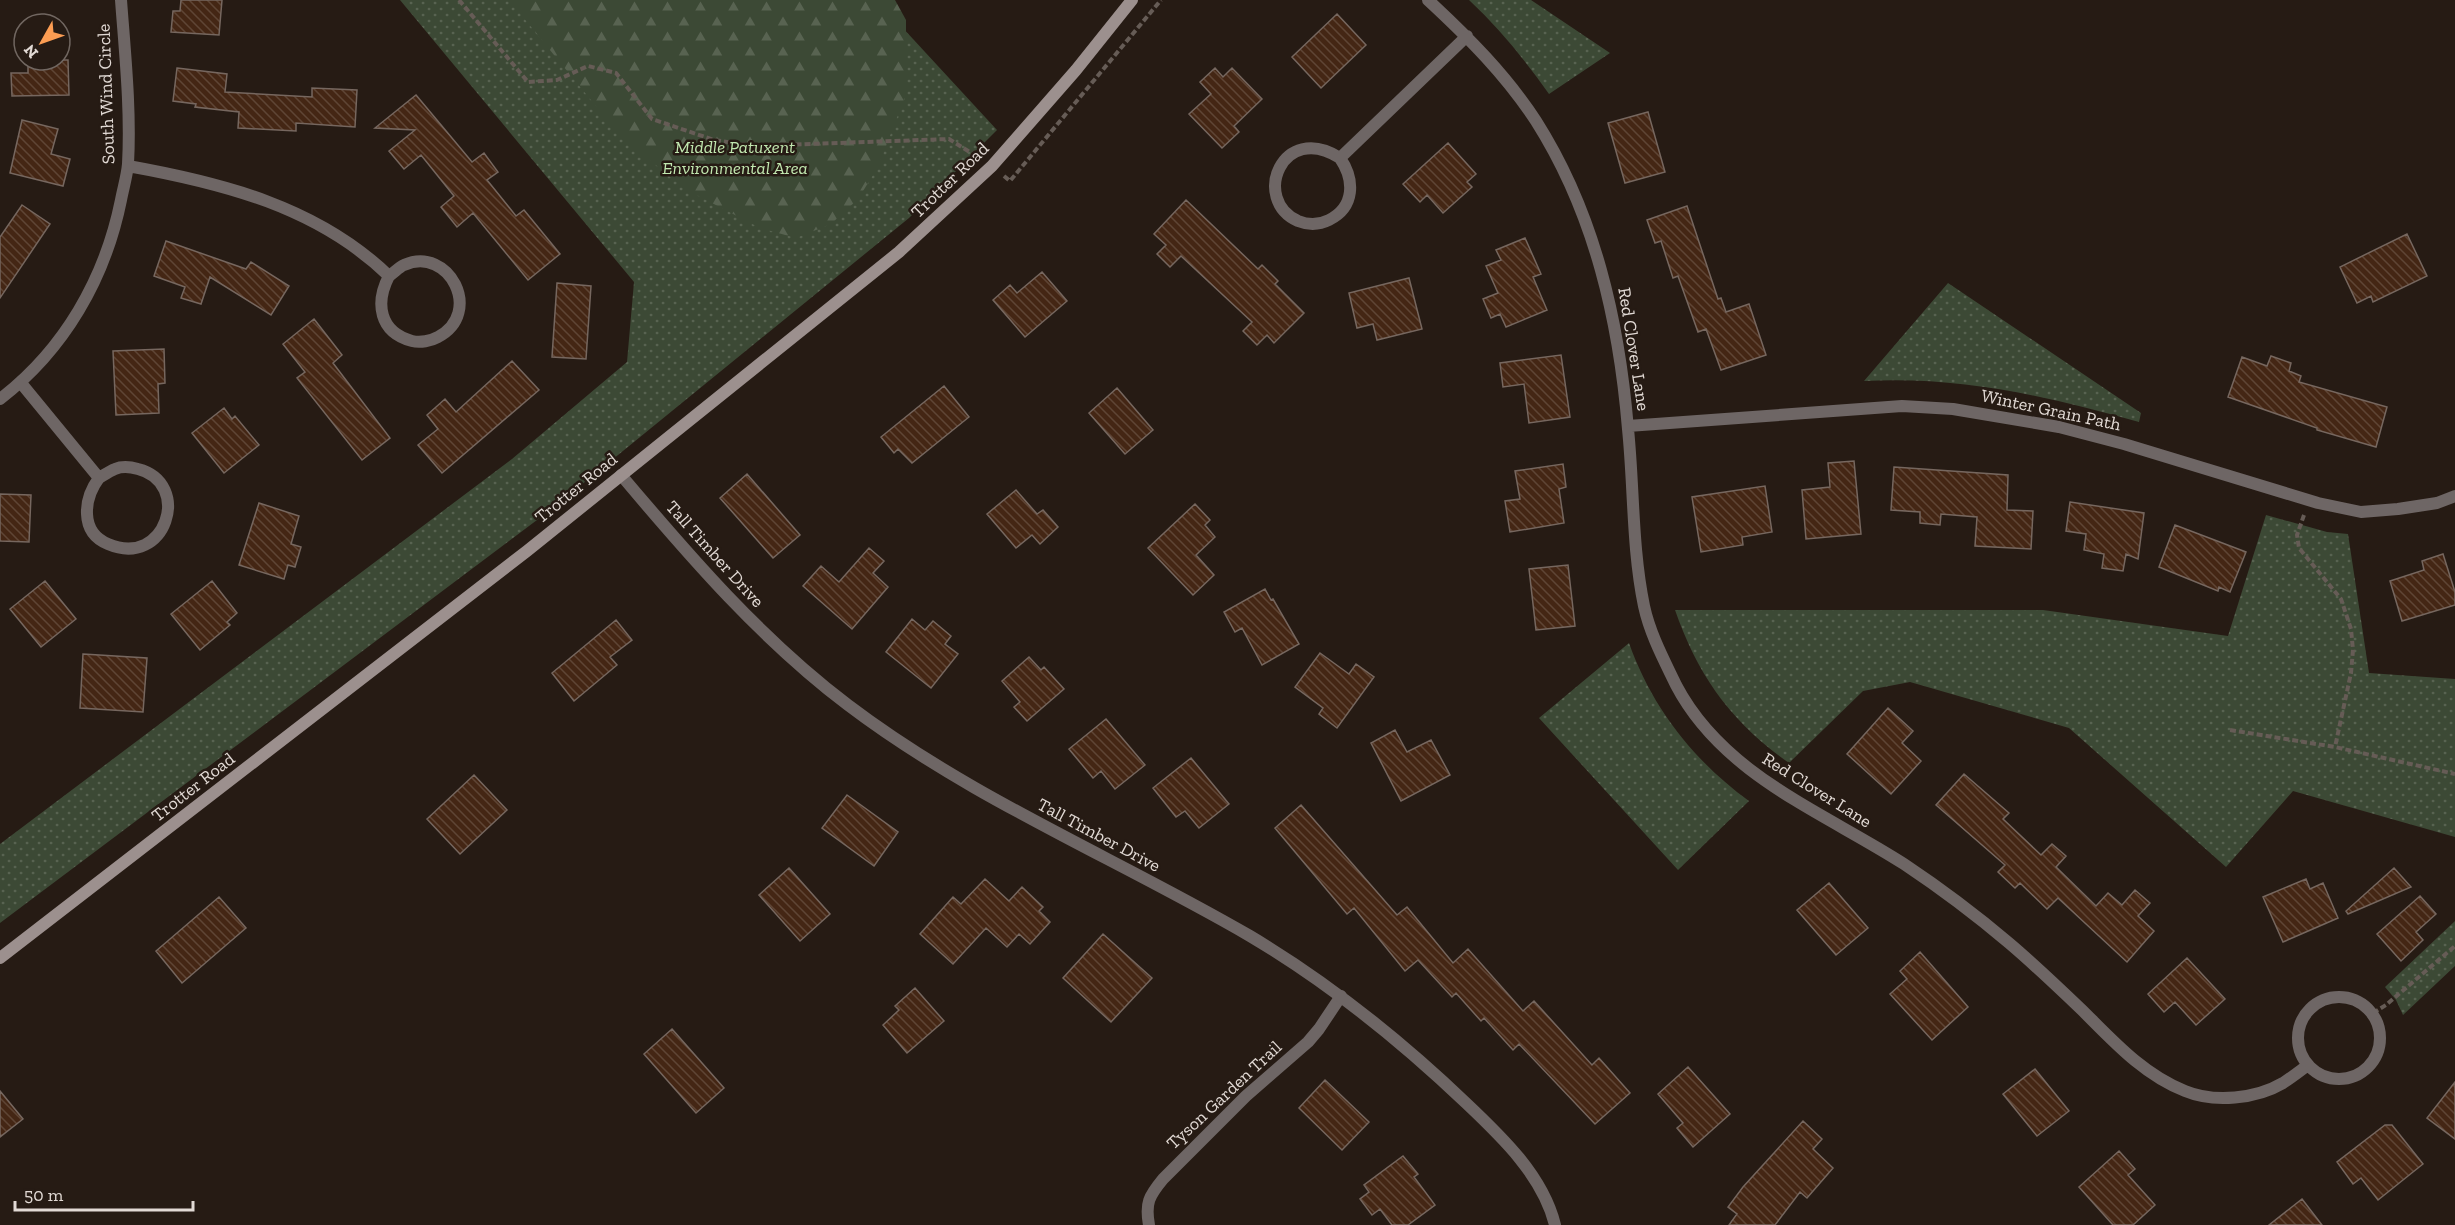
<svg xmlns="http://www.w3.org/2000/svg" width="2455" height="1225" viewBox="0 0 2455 1225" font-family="'Zilla Slab',serif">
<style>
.green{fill:url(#green-dots)}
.forest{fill:url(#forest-firs)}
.building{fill:url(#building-back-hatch);stroke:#76675f;stroke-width:1.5}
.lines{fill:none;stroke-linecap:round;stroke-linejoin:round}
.path{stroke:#665c56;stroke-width:4;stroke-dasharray:6 3;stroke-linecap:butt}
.lane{stroke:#6e6665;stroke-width:12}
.street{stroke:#6e6665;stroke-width:12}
.secondary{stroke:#9c908e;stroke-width:12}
.labels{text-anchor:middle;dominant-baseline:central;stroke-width:5;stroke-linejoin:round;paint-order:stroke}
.street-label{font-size:18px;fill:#e2dad5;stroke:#261b14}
.park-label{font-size:18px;font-style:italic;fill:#c2e8b0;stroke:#261b14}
</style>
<defs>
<pattern id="green-dots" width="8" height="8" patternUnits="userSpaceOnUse" patternTransform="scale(1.5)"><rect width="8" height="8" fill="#3c4935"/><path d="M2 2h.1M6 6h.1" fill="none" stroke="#586351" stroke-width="1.8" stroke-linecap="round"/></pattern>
<pattern id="forest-firs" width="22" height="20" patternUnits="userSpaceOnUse" patternTransform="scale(1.5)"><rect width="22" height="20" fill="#3c4935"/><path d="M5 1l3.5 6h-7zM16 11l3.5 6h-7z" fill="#586351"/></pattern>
<pattern id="building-back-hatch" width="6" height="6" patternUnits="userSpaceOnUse" patternTransform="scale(1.5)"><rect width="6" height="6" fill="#442614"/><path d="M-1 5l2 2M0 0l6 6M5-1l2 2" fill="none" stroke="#5f4535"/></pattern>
</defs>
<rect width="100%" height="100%" fill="#261b14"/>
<path class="green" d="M 400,0 L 877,0 L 997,130 L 909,218 L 553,508 L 0,923 L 0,844 L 512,459 L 627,362 L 634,282 Z
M 1469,0 L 1531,0 L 1610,53 L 1549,94 C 1525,60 1499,28 1469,0 Z
M 1948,283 L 2141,413 L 2139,422 C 2046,396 1962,376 1864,381 Z
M 2266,515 L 2327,532 L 2348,534 L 2369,673 L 2455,679 L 2455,837 L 2293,791 L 2226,867 L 2069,728 L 1910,682 L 1863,691 L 1789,763 C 1731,722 1698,676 1675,610 L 2043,610 L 2228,636 Z
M 1629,643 C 1652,708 1694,761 1749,801 L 1678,870 L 1539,718 Z
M 2455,921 L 2455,966 L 2403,1015 L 2396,1000 L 2385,987 Z"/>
<path class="forest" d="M 509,0 L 895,0 L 906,20 L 906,94 L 878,167 L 858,199 L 831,224 L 796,238 L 760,228 L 687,190 L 622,138 Z"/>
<path class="building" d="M 181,0 L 222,0 L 219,35 L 171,32 L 173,11 L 180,11 Z
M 1337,14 L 1366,45 L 1321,88 L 1292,57 Z
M 28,60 L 68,60 L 69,95 L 12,96 L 11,73 L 28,73 Z
M 177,68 L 227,74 L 225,92 L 312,97 L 312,88 L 357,90 L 355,127 L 296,123 L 296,131 L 238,128 L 239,112 L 195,107 L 196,104 L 173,101 Z
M 1215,68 L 1223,77 L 1232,68 L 1262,99 L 1234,126 L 1239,132 L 1222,148 L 1189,114 L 1211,94 L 1200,82 Z
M 416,95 L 472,162 L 484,153 L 498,172 L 487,180 L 516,216 L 524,210 L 560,254 L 528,280 L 473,213 L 457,227 L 441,207 L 454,196 L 421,155 L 404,169 L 389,151 L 415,130 L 375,128 Z
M 1648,112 L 1665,172 L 1625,183 L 1608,123 Z
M 22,120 L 58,129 L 51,154 L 70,159 L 63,186 L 10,173 Z
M 1448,143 L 1476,174 L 1467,182 L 1472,187 L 1443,213 L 1427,195 L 1420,202 L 1403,184 Z
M 1186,200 L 1258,269 L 1262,265 L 1278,281 L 1275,284 L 1304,313 L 1274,343 L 1267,335 L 1257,345 L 1243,331 L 1252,322 L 1181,256 L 1170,267 L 1157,254 L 1166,245 L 1154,234 Z
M 22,205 L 50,224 L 0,298 L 0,237 Z
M 1687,206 L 1718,299 L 1721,298 L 1726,312 L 1749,304 L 1766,355 L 1721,370 L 1706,329 L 1698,332 L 1678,276 L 1673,278 L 1661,241 L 1655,243 L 1647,220 Z
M 2407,234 L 2427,276 L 2373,302 L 2371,296 L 2357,303 L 2340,267 Z
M 1525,238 L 1541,274 L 1533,277 L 1547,310 L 1506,327 L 1500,314 L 1491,318 L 1483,299 L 1498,293 L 1486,266 L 1501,260 L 1496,250 Z
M 166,241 L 246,269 L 251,262 L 289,286 L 271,315 L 210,277 L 201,304 L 181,298 L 185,287 L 154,276 Z
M 1042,272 L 1067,301 L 1025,337 L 993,300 L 1010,285 L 1017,293 Z
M 1409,278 L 1422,329 L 1377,340 L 1373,324 L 1357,328 L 1349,293 Z
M 557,283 L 591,286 L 586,359 L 552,357 Z
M 314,319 L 342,355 L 333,363 L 390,438 L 362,460 L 297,378 L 305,372 L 283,344 Z
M 164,349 L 165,383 L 158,384 L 159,413 L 116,415 L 113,351 Z
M 1561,355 L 1570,417 L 1529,423 L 1524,384 L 1503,387 L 1500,363 Z
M 2271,356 L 2291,363 L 2289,371 L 2301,376 L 2299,382 L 2387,407 L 2376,447 L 2317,430 L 2317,428 L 2228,397 L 2242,357 L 2267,366 Z
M 512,361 L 539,390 L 442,473 L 418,445 L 438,429 L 427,415 L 445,399 L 456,412 Z
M 944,386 L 969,417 L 912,463 L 898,449 L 894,453 L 881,437 Z
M 1117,388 L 1153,430 L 1125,454 L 1089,413 Z
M 224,408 L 232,419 L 235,416 L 259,445 L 224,473 L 192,433 Z
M 1854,461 L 1861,534 L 1806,539 L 1802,490 L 1830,487 L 1828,463 Z
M 1563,464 L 1566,487 L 1559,489 L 1564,523 L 1510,532 L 1505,501 L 1520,499 L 1515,471 Z
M 1894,467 L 2008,475 L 2007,510 L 2033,511 L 2031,549 L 1975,546 L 1977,517 L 1941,514 L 1940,525 L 1920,523 L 1920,512 L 1891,510 Z
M 747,474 L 800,535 L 773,558 L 720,498 Z
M 1765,486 L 1772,532 L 1742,537 L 1743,545 L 1701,552 L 1692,497 Z
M 1016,490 L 1037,514 L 1043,510 L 1058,527 L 1040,544 L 1032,535 L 1016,548 L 987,514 Z
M 0,494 L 31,495 L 29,542 L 0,541 Z
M 2070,502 L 2144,513 L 2138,559 L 2126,554 L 2123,571 L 2102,568 L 2104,554 L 2084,550 L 2086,534 L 2066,531 Z
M 259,503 L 299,516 L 291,544 L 301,547 L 295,567 L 288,565 L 284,579 L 239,565 Z
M 1195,504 L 1210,520 L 1205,525 L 1215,537 L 1196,555 L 1214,575 L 1193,595 L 1148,548 Z
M 2175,525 L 2246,552 L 2230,592 L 2219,587 L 2218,591 L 2159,567 Z
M 869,548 L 884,561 L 873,573 L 888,587 L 852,629 L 803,586 L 821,566 L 839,582 Z
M 2443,554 L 2455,592 L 2455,605 L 2402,621 L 2390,581 L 2424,570 L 2422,561 Z
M 1568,565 L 1575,626 L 1536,630 L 1529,569 Z
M 45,581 L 76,619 L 41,647 L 10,609 Z
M 212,581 L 237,613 L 227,622 L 230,625 L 200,650 L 171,614 Z
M 1265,589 L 1271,600 L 1273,599 L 1299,644 L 1262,665 L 1242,628 L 1235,632 L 1224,612 Z
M 912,619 L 925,630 L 933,621 L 951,636 L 945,644 L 958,654 L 931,688 L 886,652 Z
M 616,620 L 632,640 L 610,657 L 617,665 L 574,701 L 552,673 Z
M 1320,653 L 1349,674 L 1356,664 L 1374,677 L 1337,728 L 1319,714 L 1323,708 L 1295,687 Z
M 83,654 L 147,658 L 143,712 L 80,708 Z
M 1029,657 L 1041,670 L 1044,667 L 1064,689 L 1027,721 L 1014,707 L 1020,702 L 1002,681 Z
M 1888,708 L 1913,731 L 1902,743 L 1921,761 L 1891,794 L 1847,754 Z
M 1106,719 L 1145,765 L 1115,789 L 1101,771 L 1093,778 L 1069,749 Z
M 1395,730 L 1407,752 L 1431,740 L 1450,775 L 1401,801 L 1371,743 Z
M 1191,758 L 1229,804 L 1199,828 L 1185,811 L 1176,817 L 1153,788 Z
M 1964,774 L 2009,813 L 2003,819 L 2041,855 L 2052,844 L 2066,856 L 2056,867 L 2096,906 L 2108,893 L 2122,905 L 2135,890 L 2150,903 L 2138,916 L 2154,931 L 2127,962 L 2058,898 L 2047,909 L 2020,883 L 2015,888 L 1998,872 L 2005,865 L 1936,805 Z
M 474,775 L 507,810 L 460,854 L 427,819 Z
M 847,795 L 898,832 L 874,866 L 822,828 Z
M 1301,805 L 1397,915 L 1407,907 L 1453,963 L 1468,949 L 1523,1011 L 1534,1001 L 1592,1065 L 1599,1058 L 1630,1093 L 1595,1124 L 1519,1044 L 1513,1050 L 1484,1018 L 1481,1021 L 1456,993 L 1452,997 L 1418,960 L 1405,971 L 1354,908 L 1347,914 L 1275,828 Z
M 789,868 L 830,914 L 800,941 L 759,895 Z
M 2394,868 L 2411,887 L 2348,914 L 2346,911 Z
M 985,879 L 1009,901 L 1022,887 L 1043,907 L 1039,911 L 1050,922 L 1030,944 L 1019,934 L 1007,947 L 986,928 L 953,964 L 920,934 L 953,897 L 961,904 Z
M 2306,879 L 2310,889 L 2323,883 L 2338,918 L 2283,942 L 2263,897 Z
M 1829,883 L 1868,928 L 1836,955 L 1797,910 Z
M 2420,896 L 2436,914 L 2416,932 L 2423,940 L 2401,961 L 2377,934 Z
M 219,897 L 246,928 L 182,983 L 156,951 Z
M 1103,934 L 1152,978 L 1111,1022 L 1063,978 Z
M 1920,952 L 1968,1007 L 1932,1040 L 1890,994 L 1907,979 L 1900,971 Z
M 2187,958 L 2225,999 L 2196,1025 L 2175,1002 L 2164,1012 L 2148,994 Z
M 915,988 L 944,1021 L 907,1053 L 883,1025 L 899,1010 L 895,1006 Z
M 672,1029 L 724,1088 L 696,1113 L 644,1054 Z
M 1688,1067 L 1730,1114 L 1693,1147 L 1677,1128 L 1683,1123 L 1658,1094 Z
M 2035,1069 L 2069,1111 L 2037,1136 L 2003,1094 Z
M 1325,1080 L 1369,1122 L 1342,1150 L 1299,1108 Z
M 2455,1082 L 2455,1139 L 2427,1118 Z
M 0,1091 L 23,1119 L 0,1137 Z
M 1803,1121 L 1822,1139 L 1813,1149 L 1833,1168 L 1807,1198 L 1800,1192 L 1775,1225 L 1729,1225 L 1737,1214 L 1728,1207 L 1743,1187 Z
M 2385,1125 L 2392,1125 L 2423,1164 L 2378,1200 L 2361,1178 L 2353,1184 L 2337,1162 Z
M 2119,1151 L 2135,1169 L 2128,1175 L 2155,1205 L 2133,1225 L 2113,1225 L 2079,1187 Z
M 1403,1156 L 1418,1174 L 1414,1177 L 1435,1205 L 1408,1225 L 1392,1225 L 1380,1209 L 1372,1215 L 1360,1199 L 1369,1192 L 1364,1185 Z
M 2302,1199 L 2322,1225 L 2269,1225 Z"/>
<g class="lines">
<path class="path" d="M 459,0 L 528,82 L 557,80 L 588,66 L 616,73 L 652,119 L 714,140 L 754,146 L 949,139 L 976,156
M 1004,176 L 1010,181 L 1161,0
M 2304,515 L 2297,535 L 2299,548 L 2341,599 L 2351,629 L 2353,650 L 2351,673 L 2335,747
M 2230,730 L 2335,747 L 2455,774
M 2373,1013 L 2386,1005 L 2455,946"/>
<path class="lane" d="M 1149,1225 C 1145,1203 1149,1196 1163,1179 L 1246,1096 L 1308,1042 L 1319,1029 L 1341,996"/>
<path class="street" d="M 1428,0 C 1468,37 1506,75 1536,121 C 1595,214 1619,321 1628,429 C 1634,488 1632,548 1644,606 C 1650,634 1664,660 1676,685 C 1723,775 1823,812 1904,864 C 1940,888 1976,915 2009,943 C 2035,965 2059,988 2083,1011 C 2114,1042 2144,1075 2185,1091 C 2214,1103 2256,1099 2283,1083 C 2291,1078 2300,1071 2308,1065
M 1340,158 C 1282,121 1251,200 1298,221 C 1308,225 1319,225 1329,220 C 1355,207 1355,180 1340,158 L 1467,36
M 128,166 C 223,183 318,207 389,276 C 394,273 399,267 404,265 C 449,245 484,313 438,337 C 431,341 420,343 412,341 C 379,332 375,303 389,276
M 21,383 L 99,478 C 104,475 110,471 115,469 C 122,466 131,467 138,469 C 193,483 166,569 108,544 C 79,532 84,498 99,478
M 0,399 C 64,350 105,279 121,200 C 123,189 127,176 128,164 C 131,110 125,54 121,0
M 1628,426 L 1902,406 L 1953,409 L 2059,427 L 2124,444 L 2318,503 L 2361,512 L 2398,509 L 2437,503 L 2455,496
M 621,475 C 691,558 761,639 848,705 C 972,799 1116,858 1250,936 C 1329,983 1400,1040 1466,1103 C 1502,1137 1543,1176 1555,1225
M2298 1038a41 41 0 1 1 82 0a41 41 0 1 1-82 0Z"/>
<path class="secondary" d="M 0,958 L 527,551 L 899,252 L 992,166 L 1076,70 L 1132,0"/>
</g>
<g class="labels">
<g class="street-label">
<text transform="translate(106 94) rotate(-92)">South Wind Circle</text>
<text transform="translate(950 180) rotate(-44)">Trotter Road</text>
<text transform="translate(1634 349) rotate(81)">Red Clover Lane</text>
<text transform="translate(2051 410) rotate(12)">Winter Grain Path</text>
<text transform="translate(576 488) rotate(-39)">Trotter Road</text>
<text transform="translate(715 554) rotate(48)">Tall Timber Drive</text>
<text transform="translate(193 787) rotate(-38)">Trotter Road</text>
<text transform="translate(1817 790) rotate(32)">Red Clover Lane</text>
<text transform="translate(1099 835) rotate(28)">Tall Timber Drive</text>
<text transform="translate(1224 1095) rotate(-43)">Tyson Garden Trail</text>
</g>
<g class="park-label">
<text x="735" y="147">Middle Patuxent<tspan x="735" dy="21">Environmental Area</tspan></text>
</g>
</g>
<g transform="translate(42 42) rotate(230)"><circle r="28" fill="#261b14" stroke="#716761" stroke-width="1.5"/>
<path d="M0-4.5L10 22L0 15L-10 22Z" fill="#fc9d53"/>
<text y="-9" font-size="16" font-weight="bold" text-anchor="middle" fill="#e2dad5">N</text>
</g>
<path d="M15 1201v9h178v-9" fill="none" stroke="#e2dad5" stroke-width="3"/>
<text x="24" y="1201" font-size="18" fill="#e2dad5" stroke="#261b14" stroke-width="4.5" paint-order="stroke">50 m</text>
</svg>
